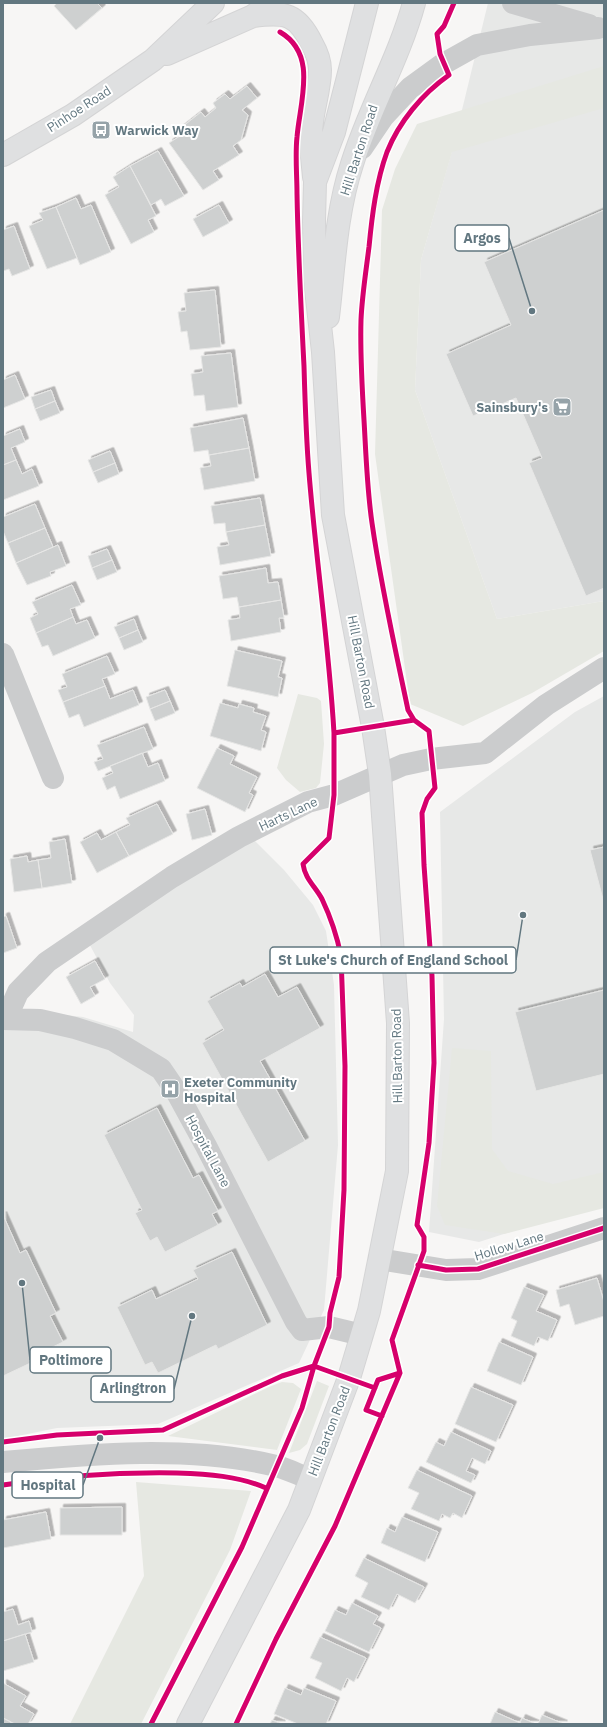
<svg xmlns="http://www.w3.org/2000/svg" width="607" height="1727" viewBox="0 0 607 1727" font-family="'IBM Plex Sans',sans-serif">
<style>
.built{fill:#e7e8e7}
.green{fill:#e6e8e2}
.building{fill:#ced0d0;stroke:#e6e6e5;filter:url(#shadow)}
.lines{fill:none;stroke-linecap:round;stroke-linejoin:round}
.major-casing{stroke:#d4d4d5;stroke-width:24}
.minor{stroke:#cbcccd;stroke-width:22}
.major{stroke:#dfe0e1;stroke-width:22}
.cycleway-casing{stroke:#fff;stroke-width:8}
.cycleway{stroke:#d6006c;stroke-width:5}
.labels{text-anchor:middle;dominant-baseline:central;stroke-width:4;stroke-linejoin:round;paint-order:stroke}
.street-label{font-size:13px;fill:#627780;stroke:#fff}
.poi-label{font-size:13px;font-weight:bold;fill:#627780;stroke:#fff;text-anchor:start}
.leader{fill:none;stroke:#627780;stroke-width:1.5}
.callout-dot{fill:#627780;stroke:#fff;stroke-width:1.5}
.callout{fill:#fff;stroke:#627780;stroke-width:1.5}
.callout-label{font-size:14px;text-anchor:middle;font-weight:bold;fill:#627780}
</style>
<defs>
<filter id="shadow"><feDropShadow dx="3.5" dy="-3.5" stdDeviation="0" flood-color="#0004"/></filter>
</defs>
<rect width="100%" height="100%" fill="#f7f6f5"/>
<path class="built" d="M 488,3 L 604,3 L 604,601 L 497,619 L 415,390 L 421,260 L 452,151 Z
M 604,696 L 604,1202 L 479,1242 L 429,1232 L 444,1019 L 440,812 L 575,712 Z
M 249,835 L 284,870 L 313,905 L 326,931 L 334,985 L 338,1145 L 324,1310 L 299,1363 L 158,1424 L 57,1428 L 3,1439 L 3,1008 L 83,1017 L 133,1032 L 134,1015 L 110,983 L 83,932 Z"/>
<path class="green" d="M 604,66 L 604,108 L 452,152 L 421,260 L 415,390 L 497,619 L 604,601 L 604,651 L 532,693 L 463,726 L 410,704 L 375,454 L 382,210 L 395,169 L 417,124 Z
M 298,694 L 317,698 L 321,701 L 324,744 L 320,783 L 316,788 L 300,792 L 286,780 L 277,768 Z
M 452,1048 L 491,1051 L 492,1149 L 508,1171 L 553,1184 L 604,1172 L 604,1208 L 504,1234 L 445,1225 L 437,1206 Z
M 317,1381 L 329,1386 L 307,1444 L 300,1450 L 289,1453 Z
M 282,1382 L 293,1383 L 301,1389 L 277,1450 L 168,1436 L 269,1387 Z
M 136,1482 L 251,1491 L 230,1550 L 141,1724 L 70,1724 L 144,1576 Z"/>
<path class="building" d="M 57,3 L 97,3 L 102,8 L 76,30 L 54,6 Z
M 247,86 L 257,98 L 242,110 L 248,115 L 241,140 L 233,146 L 239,155 L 213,171 L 219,180 L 203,190 L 169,143 L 180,136 L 177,131 L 201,112 L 205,117 L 216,108 L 213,103 L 225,94 L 230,99 Z
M 158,151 L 184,196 L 165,206 L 161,199 L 151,205 L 130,166 Z
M 130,166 L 156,216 L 148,220 L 154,232 L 131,244 L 105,195 L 119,187 L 113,177 Z
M 76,198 L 81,209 L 91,205 L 111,252 L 80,265 L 56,207 Z
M 219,205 L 229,223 L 203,237 L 193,219 Z
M 56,207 L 77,258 L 47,269 L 29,226 L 43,220 L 39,213 Z
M 604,210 L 604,588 L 586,596 L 529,463 L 542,458 L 516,398 L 473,416 L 446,354 L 511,325 L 484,262 Z
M 14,226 L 30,269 L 12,276 L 9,269 L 3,271 L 3,230 Z
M 215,290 L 221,347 L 190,350 L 187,331 L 181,332 L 178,312 L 186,311 L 184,293 Z
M 231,353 L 238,407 L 206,411 L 204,395 L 194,396 L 191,374 L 203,372 L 201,356 Z
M 15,375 L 25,399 L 3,408 L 3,380 Z
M 51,390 L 55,401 L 35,409 L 31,397 Z
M 55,401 L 60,413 L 40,421 L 35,409 Z
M 243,418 L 249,448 L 209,455 L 208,450 L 194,452 L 190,428 Z
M 20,429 L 25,442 L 11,448 L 16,460 L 3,465 L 3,436 Z
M 249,448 L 255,481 L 204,490 L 200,468 L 211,466 L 209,455 Z
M 110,451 L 115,463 L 93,472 L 88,460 Z
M 16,460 L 22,474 L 32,469 L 39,486 L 3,500 L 3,465 Z
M 115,463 L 119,474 L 98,483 L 93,472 Z
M 260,498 L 265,525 L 226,532 L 225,523 L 214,524 L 211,506 Z
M 35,504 L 45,528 L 8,543 L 3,531 L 3,517 Z
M 265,525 L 271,556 L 220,565 L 217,547 L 229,545 L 226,532 Z
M 45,528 L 53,547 L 16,563 L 8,543 Z
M 58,545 L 66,566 L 50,572 L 51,576 L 27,585 L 16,563 Z
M 107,549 L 112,560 L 92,568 L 88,556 Z
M 112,560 L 117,572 L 97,580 L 92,568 Z
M 266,568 L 268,583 L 278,582 L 281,600 L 239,607 L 237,597 L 223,599 L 219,576 Z
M 72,585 L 81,605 L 70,609 L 73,617 L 36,633 L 30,618 L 38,614 L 32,602 Z
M 281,600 L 284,618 L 279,618 L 281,632 L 231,641 L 228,620 L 240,618 L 239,607 Z
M 73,617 L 76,624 L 87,620 L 95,638 L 53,656 L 48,645 L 42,647 L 36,633 Z
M 134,619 L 138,630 L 119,638 L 114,627 Z
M 138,630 L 143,642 L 124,650 L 119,638 Z
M 235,650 L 282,661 L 278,677 L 282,678 L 278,697 L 227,686 Z
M 107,656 L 115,674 L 102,679 L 105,686 L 63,702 L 58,690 L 67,687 L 62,674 Z
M 105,686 L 110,699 L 133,690 L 139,705 L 84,727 L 79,714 L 69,718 L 63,702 Z
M 165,690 L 170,701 L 150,709 L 146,697 Z
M 170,701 L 175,713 L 155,721 L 150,709 Z
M 220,703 L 238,708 L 239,704 L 254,708 L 253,712 L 266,716 L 261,730 L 266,732 L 261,751 L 210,736 Z
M 144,727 L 153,749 L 98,771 L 94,762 L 103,759 L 97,745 Z
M 217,748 L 234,756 L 230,764 L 257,777 L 249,793 L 253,795 L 245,812 L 197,788 Z
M 142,753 L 148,767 L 158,763 L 165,781 L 120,799 L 115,786 L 107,790 L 102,778 L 113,773 L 110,766 Z
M 157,804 L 173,834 L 129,856 L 116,832 L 130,825 L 126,818 Z
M 205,809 L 212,835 L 192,840 L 186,814 Z
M 116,832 L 129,856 L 97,873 L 80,842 L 97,833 L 101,840 Z
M 65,839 L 72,883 L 42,888 L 38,860 L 51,858 L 49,842 Z
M 604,847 L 604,903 L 590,850 Z
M 27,856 L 28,862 L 38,860 L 42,888 L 14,892 L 10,859 Z
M 6,916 L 17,948 L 3,953 L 3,917 Z
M 95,961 L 105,979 L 90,987 L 95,996 L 81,1004 L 66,977 Z
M 265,974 L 278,997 L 297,987 L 320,1028 L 260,1061 L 305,1141 L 268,1162 L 202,1043 L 224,1030 L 207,1001 L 240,983 L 242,987 Z
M 604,990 L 604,1074 L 536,1091 L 515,1012 Z
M 157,1108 L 193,1178 L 199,1175 L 218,1211 L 212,1214 L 218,1225 L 165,1252 L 157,1237 L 150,1241 L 135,1213 L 142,1210 L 104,1135 Z
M 3,1215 L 20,1253 L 26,1250 L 56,1313 L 50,1316 L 63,1342 L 36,1355 L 39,1359 L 3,1376 Z
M 232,1252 L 267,1325 L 218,1349 L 216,1345 L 158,1373 L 152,1362 L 145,1365 L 117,1307 L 152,1290 L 156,1299 L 198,1279 L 193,1270 Z
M 597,1278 L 604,1302 L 604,1316 L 575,1325 L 569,1304 L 560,1307 L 556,1290 Z
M 524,1287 L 544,1295 L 536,1311 L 557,1320 L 548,1341 L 538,1337 L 534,1346 L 511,1336 L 517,1321 L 511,1318 Z
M 499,1342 L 533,1357 L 521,1385 L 487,1371 Z
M 471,1387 L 513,1405 L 496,1442 L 455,1424 Z
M 451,1432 L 491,1451 L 485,1464 L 472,1458 L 466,1471 L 475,1475 L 471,1483 L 426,1462 L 436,1442 L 444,1446 Z
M 417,1470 L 472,1496 L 462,1518 L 453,1513 L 450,1518 L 442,1514 L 439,1521 L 411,1509 L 419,1493 L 408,1488 Z
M 122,1507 L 122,1535 L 60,1535 L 60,1508 Z
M 46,1512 L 51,1539 L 3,1548 L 3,1520 Z
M 402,1517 L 438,1532 L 425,1562 L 381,1543 L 387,1528 L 395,1532 Z
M 364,1558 L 424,1587 L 415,1603 L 397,1594 L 389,1610 L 361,1597 L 368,1583 L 355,1576 Z
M 352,1603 L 378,1616 L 373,1624 L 381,1628 L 369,1652 L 325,1631 L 335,1610 L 346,1615 Z
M 13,1609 L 18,1625 L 29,1621 L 32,1632 L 3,1641 L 3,1612 Z
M 25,1634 L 34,1662 L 3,1671 L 3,1641 Z
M 320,1637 L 366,1658 L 354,1682 L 347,1678 L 341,1691 L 315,1678 L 322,1663 L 310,1658 Z
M 3,1683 L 26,1696 L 20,1706 L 34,1714 L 28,1724 L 15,1724 L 3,1718 Z
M 285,1688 L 301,1695 L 304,1688 L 336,1701 L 326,1724 L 298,1724 L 274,1714 Z
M 495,1712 L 520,1723 L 522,1718 L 536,1724 L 490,1724 Z
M 542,1715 L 564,1724 L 538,1724 Z
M 3,1718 L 11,1722 L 10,1724 L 3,1724 Z
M 272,1720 L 282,1724 L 270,1724 Z"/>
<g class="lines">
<defs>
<path id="major" d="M 253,16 C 285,12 297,13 312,44 C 316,51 320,61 320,70 C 320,91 311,113 311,134 C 310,148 313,163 314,177
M 167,54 L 253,16 L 264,8
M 3,155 L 73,115 L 153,60 L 213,3
M 328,317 C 334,266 336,213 352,164 C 369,109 399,58 414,3
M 188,1724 L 299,1510 L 349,1378 L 369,1311 L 397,1171 L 398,1023 L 380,774 L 373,727 L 333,515 L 323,352 L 315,280 L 314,221 L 315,182 L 334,132 L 367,3"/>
</defs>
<use href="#major" class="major-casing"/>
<path class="minor" d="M 513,3 L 589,25
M 362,148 L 383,117 L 410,88 L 443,64 L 477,45 L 530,35 L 598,28
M 3,654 L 53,778
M 3,1019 L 40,1020 L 75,1028 L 113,1040 L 161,1069 L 176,1091 L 206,1146 L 296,1322 L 302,1330 L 329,1327 L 362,1335
M 6,1019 L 18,992 L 47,962 L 172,877 L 239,837 L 308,802 L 334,795 L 403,765 L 431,759 L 485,753 L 546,705 L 604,668
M 379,1259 L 446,1270 L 478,1269 L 604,1228
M 3,1462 C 90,1454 191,1445 276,1466 C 288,1469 299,1475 310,1479"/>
<use href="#major" class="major"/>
<defs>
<path id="cycleway" d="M 280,32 C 318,54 300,101 297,137 C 295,155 297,175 297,194 C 298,251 301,308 304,366 C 305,401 306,437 309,473 C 316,560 329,646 334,733
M 418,1265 L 446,1270 L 478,1269 L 604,1228
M 382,1416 L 366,1410 L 378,1380 L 400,1373
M 3,1442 L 57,1435 L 163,1430 L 282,1376 L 314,1366 L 375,1388
M 3,1485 C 60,1476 118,1472 177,1473 C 207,1474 239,1476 266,1488
M 151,1724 L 242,1547 L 302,1408 L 314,1366 L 329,1327 L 330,1313 L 339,1277 L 344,1190 L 345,1066 L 341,956 C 337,936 331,918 322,899 C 315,886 305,879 303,864 L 329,838 L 334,795 L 334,733 L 414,720
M 236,1724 L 276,1639 L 335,1526 L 400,1373 L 392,1340 L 424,1251 L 424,1237 L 417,1225 L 429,1143 L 434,1063 L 432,976 L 424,865 L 422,813 L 427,799 L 435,788 L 429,731 L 414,720 L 408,710 C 395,648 381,586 372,523 C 367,489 366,454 364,420 C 362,387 360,353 361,320 C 362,296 366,271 369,247 C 372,216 376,182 387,152 C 399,122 422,94 449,75 L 440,54 L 437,34 L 444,26 L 454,3"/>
</defs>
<use href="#cycleway" class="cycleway-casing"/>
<use href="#cycleway" class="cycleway"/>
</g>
<defs>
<symbol id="bus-square" viewBox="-11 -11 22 22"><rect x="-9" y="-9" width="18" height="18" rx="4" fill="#96a3a9" stroke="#fff"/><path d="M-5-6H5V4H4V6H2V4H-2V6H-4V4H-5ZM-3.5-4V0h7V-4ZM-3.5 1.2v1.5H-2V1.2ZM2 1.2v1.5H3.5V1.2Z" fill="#fff"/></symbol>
<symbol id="supermarket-square" viewBox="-11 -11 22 22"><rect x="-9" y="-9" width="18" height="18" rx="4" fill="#96a3a9" stroke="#fff"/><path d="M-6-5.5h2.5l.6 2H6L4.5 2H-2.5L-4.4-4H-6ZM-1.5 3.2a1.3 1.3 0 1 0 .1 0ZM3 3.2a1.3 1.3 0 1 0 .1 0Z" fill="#fff"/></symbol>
<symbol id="hospital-square" viewBox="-11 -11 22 22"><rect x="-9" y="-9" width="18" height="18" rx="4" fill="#96a3a9" stroke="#fff"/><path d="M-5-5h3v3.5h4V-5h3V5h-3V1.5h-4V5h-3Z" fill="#fff"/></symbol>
</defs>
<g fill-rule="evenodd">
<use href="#bus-square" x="90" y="119" width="22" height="22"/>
<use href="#supermarket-square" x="551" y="396" width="22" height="22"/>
<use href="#hospital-square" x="159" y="1078" width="22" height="22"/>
</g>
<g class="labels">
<g class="street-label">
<text transform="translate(79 109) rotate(-33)">Pinhoe Road</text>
<text transform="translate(359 150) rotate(-72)">Hill Barton Road</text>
<text transform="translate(361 662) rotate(79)">Hill Barton Road</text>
<text transform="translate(288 814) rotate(-25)">Harts Lane</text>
<text transform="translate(397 1056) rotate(-91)">Hill Barton Road</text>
<text transform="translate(208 1151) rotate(62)">Hospital Lane</text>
<text transform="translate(509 1246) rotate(-17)">Hollow Lane</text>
<text transform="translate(329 1431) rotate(-69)">Hill Barton Road</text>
</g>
<g class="poi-label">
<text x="115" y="130">Warwick Way</text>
<text x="548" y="407" text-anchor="end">Sainsbury's</text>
<text x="184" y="1082">Exeter Community<tspan x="184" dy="15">Hospital</tspan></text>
</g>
</g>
<path class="leader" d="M532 311L509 238M523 915L516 960M22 1283L30 1360M192 1316L174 1389M100 1438L83 1485"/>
<g class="callout-dot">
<circle cx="532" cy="311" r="4"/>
<circle cx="523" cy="915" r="4"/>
<circle cx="22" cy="1283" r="4"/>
<circle cx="192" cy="1316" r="4"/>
<circle cx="100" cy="1438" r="4"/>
</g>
<g class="callout">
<rect x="455" y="225" width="54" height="26" rx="4"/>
<rect x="270" y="947" width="246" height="26" rx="4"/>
<rect x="30" y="1347" width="81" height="26" rx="4"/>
<rect x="91" y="1376" width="83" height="26" rx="4"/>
<rect x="12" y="1472" width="71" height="26" rx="4"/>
</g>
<g class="callout-label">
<text x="482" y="243">Argos</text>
<text x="393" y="965">St Luke's Church of England School</text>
<text x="71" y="1365">Poltimore</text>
<text x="133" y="1393">Arlingtron</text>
<text x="48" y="1490">Hospital</text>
</g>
<rect width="607" height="1727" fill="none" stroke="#627780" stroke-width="8"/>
</svg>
